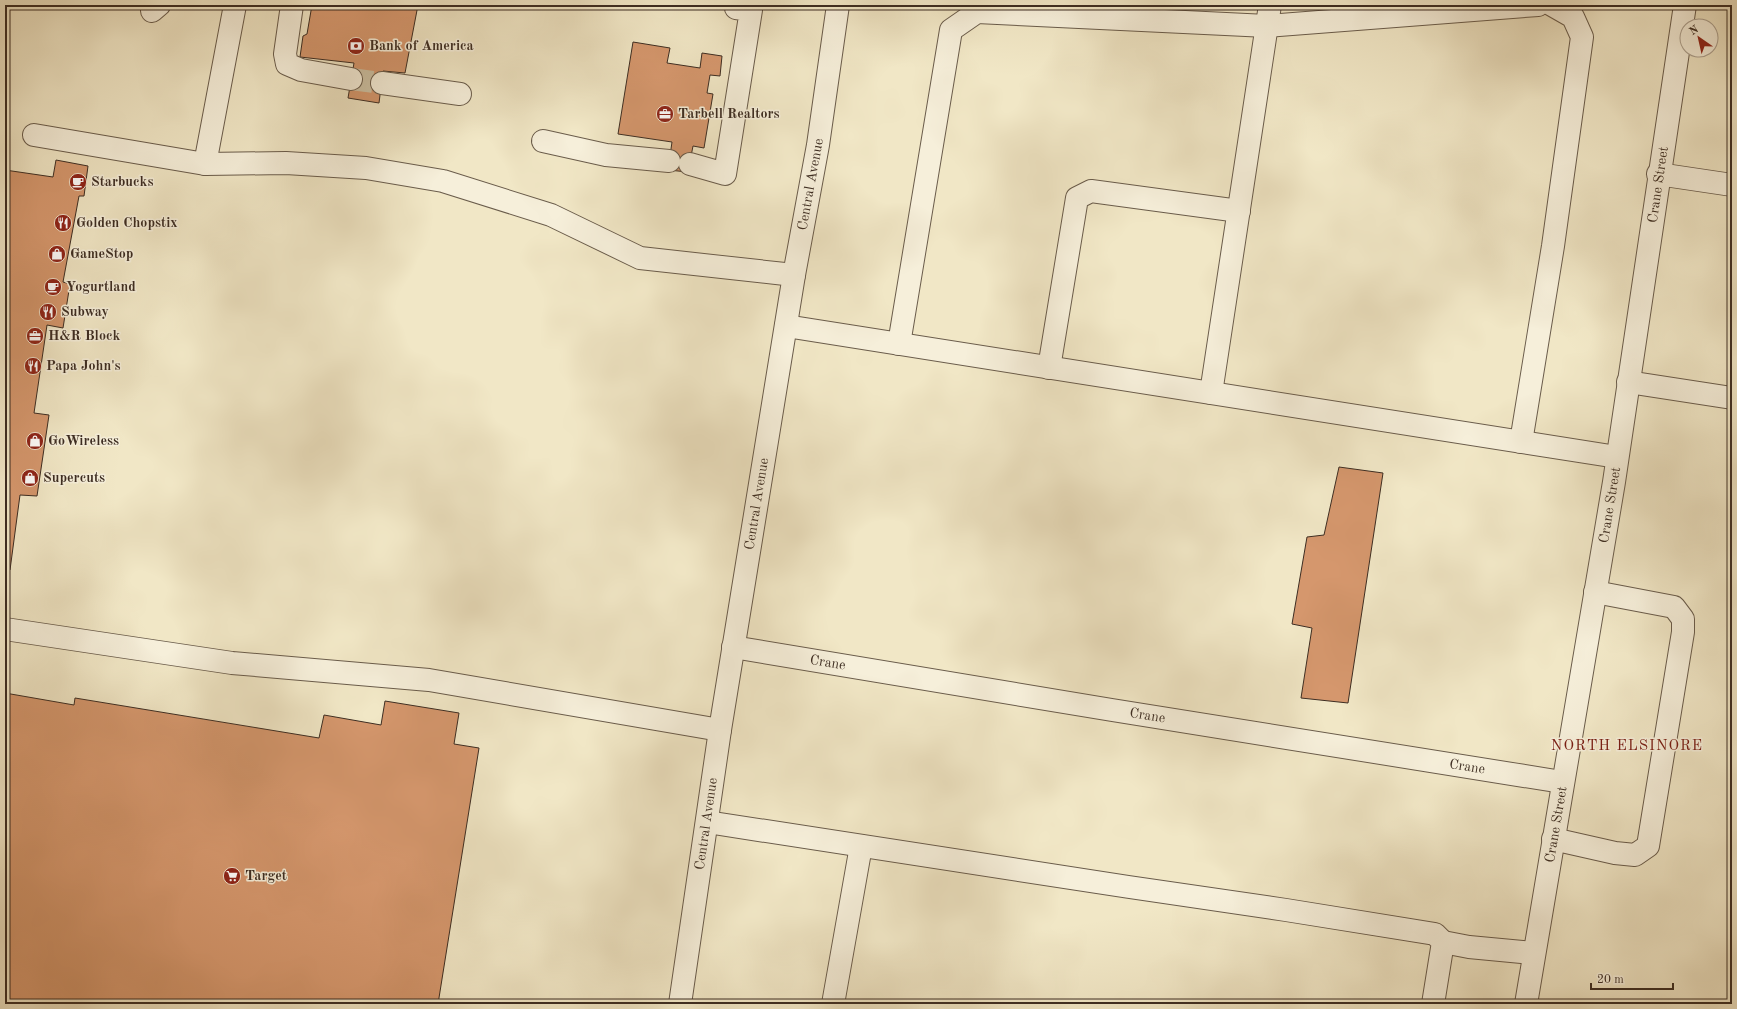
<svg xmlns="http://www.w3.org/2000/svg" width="1737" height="1009" viewBox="0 0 1737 1009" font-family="'Old Standard TT',serif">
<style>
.building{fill:#d5976d;stroke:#3d2d22}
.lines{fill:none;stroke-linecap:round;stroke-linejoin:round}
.minor-tunnel{stroke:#cdc2a5;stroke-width:22;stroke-dasharray:22 11;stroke-linecap:butt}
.minor-casing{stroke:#6a5c4b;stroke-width:24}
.minor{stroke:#f6efda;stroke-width:22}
.labels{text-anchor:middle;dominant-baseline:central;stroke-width:3;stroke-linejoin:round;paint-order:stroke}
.poi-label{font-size:14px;font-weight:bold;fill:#3d2d22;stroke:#f6efda;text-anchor:start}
.street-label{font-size:14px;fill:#3d2d22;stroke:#f6efda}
.neighbourhood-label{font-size:15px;letter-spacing:1px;fill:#7a1f14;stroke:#f6efda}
</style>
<rect width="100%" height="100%" fill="#f1e7c6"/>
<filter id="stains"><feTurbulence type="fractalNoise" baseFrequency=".005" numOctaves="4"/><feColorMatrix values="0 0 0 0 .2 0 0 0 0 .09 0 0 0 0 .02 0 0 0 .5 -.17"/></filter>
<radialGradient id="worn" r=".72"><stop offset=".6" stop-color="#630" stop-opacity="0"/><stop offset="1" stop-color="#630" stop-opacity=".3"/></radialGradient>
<path class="building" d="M 312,5 L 418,5 L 405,73 L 383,71 L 379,103 L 348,98 L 354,63 L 300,57 L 303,36 L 307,34 Z
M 633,42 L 670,48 L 667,63 L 700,68 L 702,53 L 722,56 L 720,76 L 710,75 L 707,93 L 713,94 L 704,148 L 693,146 L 688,172 L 668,170 L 672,142 L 618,134 Z
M 56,160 L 88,166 L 84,196 L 79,196 L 63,282 L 70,284 L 63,328 L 47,325 L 34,413 L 49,415 L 37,496 L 20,495 L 10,570 L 5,569 L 5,170 L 53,177 Z
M 1339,467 L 1383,473 L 1348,703 L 1301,698 L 1312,628 L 1292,624 L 1307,537 L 1324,535 Z
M 5,693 L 74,705 L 75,698 L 319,738 L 324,715 L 381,725 L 385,701 L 459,713 L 454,744 L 479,748 L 438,1004 L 5,1004 Z"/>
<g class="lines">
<path class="minor-tunnel" d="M 351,79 L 382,83"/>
<defs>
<g id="minor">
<path d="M 292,5 L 285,54 L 287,64 L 301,70 L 351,79"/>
<path d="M 152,11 L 159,5"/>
<path d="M 382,83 L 460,94"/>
<path d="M 34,135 L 205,164 L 286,163 L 366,168 L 443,181 L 551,215 L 640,258 L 794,275"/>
<path d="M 543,141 L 606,155 L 669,161"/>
<path d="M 205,164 L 235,5"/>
<path d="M 690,164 L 725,174 L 751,10 L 736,8"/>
<path d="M 1658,174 L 1732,185"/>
<path d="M 786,326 L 1617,457"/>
<path d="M 899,344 L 951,30 L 977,12 L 1267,26 L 1538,5"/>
<path d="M 1049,368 L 1077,198 L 1091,191 L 1239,211"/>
<path d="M 1628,382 L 1732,398"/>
<path d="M 1211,393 L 1270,5"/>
<path d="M 1521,442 L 1553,246 L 1582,37 L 1573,17 L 1552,5"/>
<path d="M 5,629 L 232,663 L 429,680 L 720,730"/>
<path id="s1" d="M 733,647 L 1112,710 L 1562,782"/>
<path d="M 707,822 L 1129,887 L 1286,910 L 1435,934 L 1443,942 L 1433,1004"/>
<path d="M 1553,839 L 1615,853 L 1635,855 L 1648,846 L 1683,632 L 1683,619 L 1674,607 L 1595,592"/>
<path d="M 1443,942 L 1469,947 L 1533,953"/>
<path id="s2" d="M 680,1004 L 720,730 L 794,275 L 818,145 L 838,5"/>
<path d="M 833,1004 L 861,846"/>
<path id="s3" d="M 1526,1004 L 1614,482 L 1685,5"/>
</g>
</defs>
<use href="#minor" class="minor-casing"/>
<use href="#minor" class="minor"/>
</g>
<defs>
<symbol id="bank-disc" viewBox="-11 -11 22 22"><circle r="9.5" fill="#8f2418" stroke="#f6efda"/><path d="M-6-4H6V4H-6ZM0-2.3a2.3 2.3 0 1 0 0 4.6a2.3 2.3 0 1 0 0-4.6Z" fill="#fff"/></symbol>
<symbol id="office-disc" viewBox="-11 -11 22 22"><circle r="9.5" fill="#8f2418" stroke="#f6efda"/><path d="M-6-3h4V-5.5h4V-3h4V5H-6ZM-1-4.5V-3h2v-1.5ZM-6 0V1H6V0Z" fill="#fff"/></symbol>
<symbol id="cafe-disc" viewBox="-11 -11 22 22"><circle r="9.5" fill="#8f2418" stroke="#f6efda"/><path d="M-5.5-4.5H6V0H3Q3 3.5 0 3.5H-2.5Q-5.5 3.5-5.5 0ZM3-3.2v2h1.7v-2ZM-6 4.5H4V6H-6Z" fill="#fff"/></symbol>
<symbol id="restaurant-disc" viewBox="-11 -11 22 22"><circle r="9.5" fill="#8f2418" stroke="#f6efda"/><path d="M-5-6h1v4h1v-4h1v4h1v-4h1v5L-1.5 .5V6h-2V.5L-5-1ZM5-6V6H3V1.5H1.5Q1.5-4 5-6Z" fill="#fff"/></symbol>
<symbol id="shop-disc" viewBox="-11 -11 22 22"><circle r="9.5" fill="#8f2418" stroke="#f6efda"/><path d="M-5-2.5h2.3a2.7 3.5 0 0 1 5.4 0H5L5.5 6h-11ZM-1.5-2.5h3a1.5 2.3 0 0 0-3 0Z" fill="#fff"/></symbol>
<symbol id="supermarket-disc" viewBox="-11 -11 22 22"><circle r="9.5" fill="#8f2418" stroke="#f6efda"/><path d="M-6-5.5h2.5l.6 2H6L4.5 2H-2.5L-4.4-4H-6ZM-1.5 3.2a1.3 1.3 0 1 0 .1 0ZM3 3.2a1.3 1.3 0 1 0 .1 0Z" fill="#fff"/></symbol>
</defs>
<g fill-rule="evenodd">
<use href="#bank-disc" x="346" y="36" width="20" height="20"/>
<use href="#office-disc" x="655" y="104" width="20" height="20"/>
<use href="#cafe-disc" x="68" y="172" width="20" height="20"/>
<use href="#restaurant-disc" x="53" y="213" width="20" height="20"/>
<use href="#shop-disc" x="47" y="244" width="20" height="20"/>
<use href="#cafe-disc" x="43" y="277" width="20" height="20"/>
<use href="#restaurant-disc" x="38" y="302" width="20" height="20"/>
<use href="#office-disc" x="25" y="326" width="20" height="20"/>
<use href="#restaurant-disc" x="23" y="356" width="20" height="20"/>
<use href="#shop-disc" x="25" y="431" width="20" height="20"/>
<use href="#shop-disc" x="20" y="468" width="20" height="20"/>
<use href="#supermarket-disc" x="222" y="866" width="20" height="20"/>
</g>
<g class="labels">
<g class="poi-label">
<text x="369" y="46">Bank of America</text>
<text x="678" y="114">Tarbell Realtors</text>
<text x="91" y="182">Starbucks</text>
<text x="76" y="223">Golden Chopstix</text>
<text x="70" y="254">GameStop</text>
<text x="66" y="287">Yogurtland</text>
<text x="61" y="312">Subway</text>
<text x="48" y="336">H&amp;R Block</text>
<text x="46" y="366">Papa John's</text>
<text x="48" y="441">GoWireless</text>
<text x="43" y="478">Supercuts</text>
<text x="245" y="876">Target</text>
</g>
<g class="street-label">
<text stroke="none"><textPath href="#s2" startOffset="830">Central Avenue</textPath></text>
<text stroke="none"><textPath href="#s3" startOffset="830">Crane Street</textPath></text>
<text stroke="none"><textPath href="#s2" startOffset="506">Central Avenue</textPath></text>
<text stroke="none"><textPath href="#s3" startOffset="506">Crane Street</textPath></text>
<text stroke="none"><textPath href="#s1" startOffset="96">Crane</textPath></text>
<text stroke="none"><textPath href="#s1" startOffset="420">Crane</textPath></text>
<text stroke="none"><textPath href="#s1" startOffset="744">Crane</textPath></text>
<text stroke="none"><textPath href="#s2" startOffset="182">Central Avenue</textPath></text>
<text stroke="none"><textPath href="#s3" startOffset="182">Crane Street</textPath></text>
</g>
<g class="neighbourhood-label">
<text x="1627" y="746">NORTH ELSINORE</text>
</g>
</g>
<rect width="1737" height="1009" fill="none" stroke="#f1e7c6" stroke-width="20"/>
<rect x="6" y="6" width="1725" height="997" fill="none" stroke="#3d2d22" stroke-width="2"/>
<rect x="10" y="10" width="1717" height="989" fill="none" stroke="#3d2d22"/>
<g transform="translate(1699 38) rotate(326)"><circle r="19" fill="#f6efda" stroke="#aca190"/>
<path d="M0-3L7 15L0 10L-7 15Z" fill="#8f2418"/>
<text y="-6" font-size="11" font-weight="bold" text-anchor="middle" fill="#3d2d22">N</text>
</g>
<path d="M1591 983v6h82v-6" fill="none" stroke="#3d2d22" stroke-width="2"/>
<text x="1597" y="983" font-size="12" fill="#3d2d22" stroke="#f6efda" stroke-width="3" paint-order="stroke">20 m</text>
<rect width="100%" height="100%" filter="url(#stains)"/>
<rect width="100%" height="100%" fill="url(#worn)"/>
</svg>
